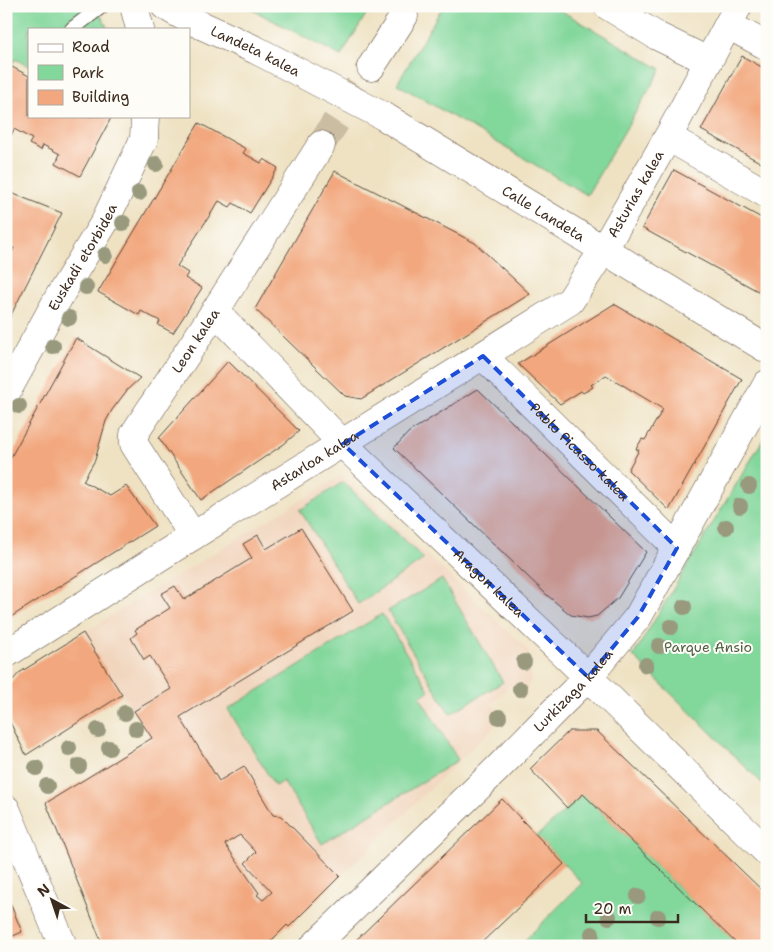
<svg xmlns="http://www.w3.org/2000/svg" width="773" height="952" viewBox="0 0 773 952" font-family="'Shantell Sans',sans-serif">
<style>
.built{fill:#f1d5bd}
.green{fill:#82d79b;stroke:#5e805c}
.building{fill:#f2a77e;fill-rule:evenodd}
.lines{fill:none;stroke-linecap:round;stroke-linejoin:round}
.street-tunnel{stroke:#cbbda2;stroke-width:28;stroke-dasharray:28 14;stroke-linecap:butt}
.lane-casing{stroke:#564637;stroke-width:16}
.street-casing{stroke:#564637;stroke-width:29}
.secondary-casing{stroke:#564637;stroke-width:29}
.lane{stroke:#fff;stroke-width:14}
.street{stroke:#fff;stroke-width:28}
.secondary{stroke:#fff;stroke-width:28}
.tree{fill:#98997d}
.marked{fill:#1d4ed8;fill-opacity:0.2;stroke:#1d4ed8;stroke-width:4;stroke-dasharray:10 6;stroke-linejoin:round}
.labels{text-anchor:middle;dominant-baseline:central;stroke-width:4;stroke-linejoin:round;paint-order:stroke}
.street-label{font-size:14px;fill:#3b2a1e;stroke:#fdfcf7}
.park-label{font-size:14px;fill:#505e44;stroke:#fdfcf7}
</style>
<rect width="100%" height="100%" fill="#fdfcf7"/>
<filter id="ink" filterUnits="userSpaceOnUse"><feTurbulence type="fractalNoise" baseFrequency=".02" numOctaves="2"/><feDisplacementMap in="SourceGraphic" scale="10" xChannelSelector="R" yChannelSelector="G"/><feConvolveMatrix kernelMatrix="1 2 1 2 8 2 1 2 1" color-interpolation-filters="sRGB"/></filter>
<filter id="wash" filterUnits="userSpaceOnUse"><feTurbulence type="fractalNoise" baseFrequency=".0096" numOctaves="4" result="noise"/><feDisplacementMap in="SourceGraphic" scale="20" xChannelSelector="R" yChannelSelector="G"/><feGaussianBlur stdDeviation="1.12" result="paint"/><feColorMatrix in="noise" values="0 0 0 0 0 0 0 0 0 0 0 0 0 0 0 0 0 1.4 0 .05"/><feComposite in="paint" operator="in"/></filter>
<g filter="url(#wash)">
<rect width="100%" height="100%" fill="#efe2c3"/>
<path class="built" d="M 342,475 L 528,650 L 531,679 L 524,698 L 511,685 L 492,704 L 505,716 L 289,927 L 257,895 L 259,893 L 219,834 L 172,771 L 83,633 Z"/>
<path class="green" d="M 6,6 L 96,6 L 108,29 L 29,29 L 29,66 L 15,59 L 6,76 Z
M 245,6 L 371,6 L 341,56 Z
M 443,6 L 553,6 L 661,69 L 587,195 L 397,84 Z
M 767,433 L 767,788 L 633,656 Z
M 343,482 L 424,559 L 358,604 L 300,510 Z
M 442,579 L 503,682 L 450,714 L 388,611 Z
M 382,614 L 429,690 L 420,697 L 458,760 L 322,844 L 283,781 L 275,786 L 228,709 Z
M 583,794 L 739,946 L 519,946 L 582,883 L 537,836 Z"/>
<g id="blocks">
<path class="building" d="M 742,56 L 767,70 L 767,82 L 762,90 L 767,93 L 767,166 L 701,130 Z
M 12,67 L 29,76 L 29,116 L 106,116 L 111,118 L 80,176 L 56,163 L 60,154 L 43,145 L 41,150 L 29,144 L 32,139 L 14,129 L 10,138 L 6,136 L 6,78 Z
M 199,123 L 246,149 L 243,153 L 261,163 L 264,159 L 278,168 L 250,213 L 233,203 L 230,207 L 219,201 L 177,266 L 188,273 L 185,278 L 202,288 L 173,333 L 158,325 L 160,321 L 141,311 L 139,315 L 98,292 Z
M 674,170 L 767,221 L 767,296 L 642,228 Z
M 335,171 L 475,243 L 530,294 L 361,399 L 345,396 L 255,309 Z
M 6,191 L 62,213 L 6,325 L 6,264 L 14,248 L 6,244 Z
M 614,304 L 742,379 L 669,510 L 628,470 L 639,450 L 636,449 L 642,439 L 645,440 L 663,409 L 606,375 L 591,385 L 593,387 L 583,393 L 581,391 L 560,404 L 518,364 Z
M 76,338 L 140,378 L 128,389 L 112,410 L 106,421 L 95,460 L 83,481 L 110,496 L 126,486 L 155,526 L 6,620 L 6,466 Z
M 228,361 L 299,431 L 284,444 L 201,500 L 159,438 Z
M 478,389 L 646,552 L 618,598 L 597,616 L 588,618 L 571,615 L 548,596 L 394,448 L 409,432 Z
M 301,528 L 353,611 L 180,717 L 219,781 L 244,766 L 273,815 L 281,816 L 340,876 L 289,927 L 287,925 L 266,946 L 103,946 L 46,803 L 152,738 L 134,711 L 171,689 L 150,656 L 144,660 L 131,638 L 137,633 L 135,630 L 170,608 L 161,594 L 175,586 L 184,600 L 252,558 L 243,544 L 258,535 L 266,549 ZM 240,835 L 256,852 L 245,863 L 272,892 L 263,900 L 257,895 L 259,893 L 225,844 Z
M 83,633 L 122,695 L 26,755 L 6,714 L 6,688 L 19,673 Z
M 569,731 L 597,731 L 767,895 L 767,946 L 739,946 L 583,794 L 567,808 L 530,769 Z
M 502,799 L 564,864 L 478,946 L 350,946 Z
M 6,893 L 22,932 L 6,939 Z"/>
</g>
</g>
<g filter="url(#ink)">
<use href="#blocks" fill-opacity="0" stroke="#564637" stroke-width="1"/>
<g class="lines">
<path class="street-tunnel" d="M 321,145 L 371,67"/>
<defs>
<path id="lane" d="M 72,29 L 102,6"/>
<g id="street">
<path d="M 608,6 L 657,36 L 708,61"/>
<path d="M 728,25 L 767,46"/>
<path d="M 371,67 L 404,16"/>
<path d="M 668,137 L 767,194"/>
<path id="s1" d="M 215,311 L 343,444 L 588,677 L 767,852"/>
<path id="s2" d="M 483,356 L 677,548"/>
<path id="s3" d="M 193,536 L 134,444 L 134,434 L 215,311 L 321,145"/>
<path id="s4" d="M 6,654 L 193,536 L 570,301 L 604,249 L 668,137 L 738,6"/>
<path id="s5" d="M 314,946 L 497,769 L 563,702 L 588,677 L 638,617 L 767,384"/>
</g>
<g id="secondary">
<path d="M 134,6 L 140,29"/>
<path id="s6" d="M 165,6 L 190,20 L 256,50 L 385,117 L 767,349"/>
<path id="s7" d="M 6,393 L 60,295 L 104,223 L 144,139 L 145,116"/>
<path d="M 6,809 L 63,946"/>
</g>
</defs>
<use href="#lane" class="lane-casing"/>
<use href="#street" class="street-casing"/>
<use href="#secondary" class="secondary-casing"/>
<use href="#lane" class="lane"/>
<use href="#street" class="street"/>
<use href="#secondary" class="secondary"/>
</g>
<g class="tree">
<circle cx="156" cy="164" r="8"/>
<circle cx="139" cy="193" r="8"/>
<circle cx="123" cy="223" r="8"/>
<circle cx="105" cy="255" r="8"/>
<circle cx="86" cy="287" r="8"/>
<circle cx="69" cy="318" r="8"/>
<circle cx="53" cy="346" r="8"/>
<circle cx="19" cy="406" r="8"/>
<circle cx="749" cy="486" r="8"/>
<circle cx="740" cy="506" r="8"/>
<circle cx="726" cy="527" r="8"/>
<circle cx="684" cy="607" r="8"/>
<circle cx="671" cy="627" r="8"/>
<circle cx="659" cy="646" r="8"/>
<circle cx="524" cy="662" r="8"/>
<circle cx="646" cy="665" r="8"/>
<circle cx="520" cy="689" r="8"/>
<circle cx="125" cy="713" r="8"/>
<circle cx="499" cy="717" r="8"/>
<circle cx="136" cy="729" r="8"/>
<circle cx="98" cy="730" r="8"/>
<circle cx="69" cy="748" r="8"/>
<circle cx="109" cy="748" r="8"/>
<circle cx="79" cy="766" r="8"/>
<circle cx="36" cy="768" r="8"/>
<circle cx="47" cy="786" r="8"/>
<circle cx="638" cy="896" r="8"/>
<circle cx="609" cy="917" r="8"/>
<circle cx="658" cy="917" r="8"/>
<circle cx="592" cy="934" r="8"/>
</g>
</g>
<path class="marked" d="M 483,356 L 677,548 L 638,617 L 588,677 L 343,444 Z"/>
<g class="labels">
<g class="street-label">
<text stroke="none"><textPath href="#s6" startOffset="101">Landeta kalea</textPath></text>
<text stroke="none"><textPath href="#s4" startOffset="791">Asturias kalea</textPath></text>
<text stroke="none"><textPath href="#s6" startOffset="432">Calle Landeta</textPath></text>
<text stroke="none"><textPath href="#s7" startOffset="156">Euskadi etorbidea</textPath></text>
<text stroke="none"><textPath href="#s3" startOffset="231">Leon kalea</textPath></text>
<text stroke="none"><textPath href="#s2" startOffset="136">Pablo Picasso kalea</textPath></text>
<text stroke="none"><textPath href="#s4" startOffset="364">Astarloa kalea</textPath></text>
<text stroke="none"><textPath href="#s1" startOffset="386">Aragon kalea</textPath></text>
<text stroke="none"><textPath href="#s5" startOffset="364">Lurkizaga kalea</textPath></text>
</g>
<g class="park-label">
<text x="708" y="647">Parque Ansio</text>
</g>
</g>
<rect width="773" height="952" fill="none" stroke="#fdfcf7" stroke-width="25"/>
<rect x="28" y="28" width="162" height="90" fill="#fdfcf7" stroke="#afa8a0"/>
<rect x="38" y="44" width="25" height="8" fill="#ffffff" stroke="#afa8a0"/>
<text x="72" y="52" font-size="15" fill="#3b2a1e">Road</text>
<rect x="38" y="65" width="25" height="15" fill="#82d79b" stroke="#afa8a0"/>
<text x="72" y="78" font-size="15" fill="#3b2a1e">Park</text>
<rect x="38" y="90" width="25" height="15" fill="#f2a77e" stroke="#afa8a0"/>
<text x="72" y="102" font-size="15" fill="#3b2a1e">Building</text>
<g transform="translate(52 900) rotate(320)" stroke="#fdfcf7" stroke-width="4" paint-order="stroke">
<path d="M0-4L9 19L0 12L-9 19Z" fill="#3b2a1e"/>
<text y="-8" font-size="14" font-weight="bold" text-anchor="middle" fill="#3b2a1e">N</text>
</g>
<path d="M586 914v8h92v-8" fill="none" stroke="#3b2a1e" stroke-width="2.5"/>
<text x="593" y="914" font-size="15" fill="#3b2a1e" stroke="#fdfcf7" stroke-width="4" paint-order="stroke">20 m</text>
</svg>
